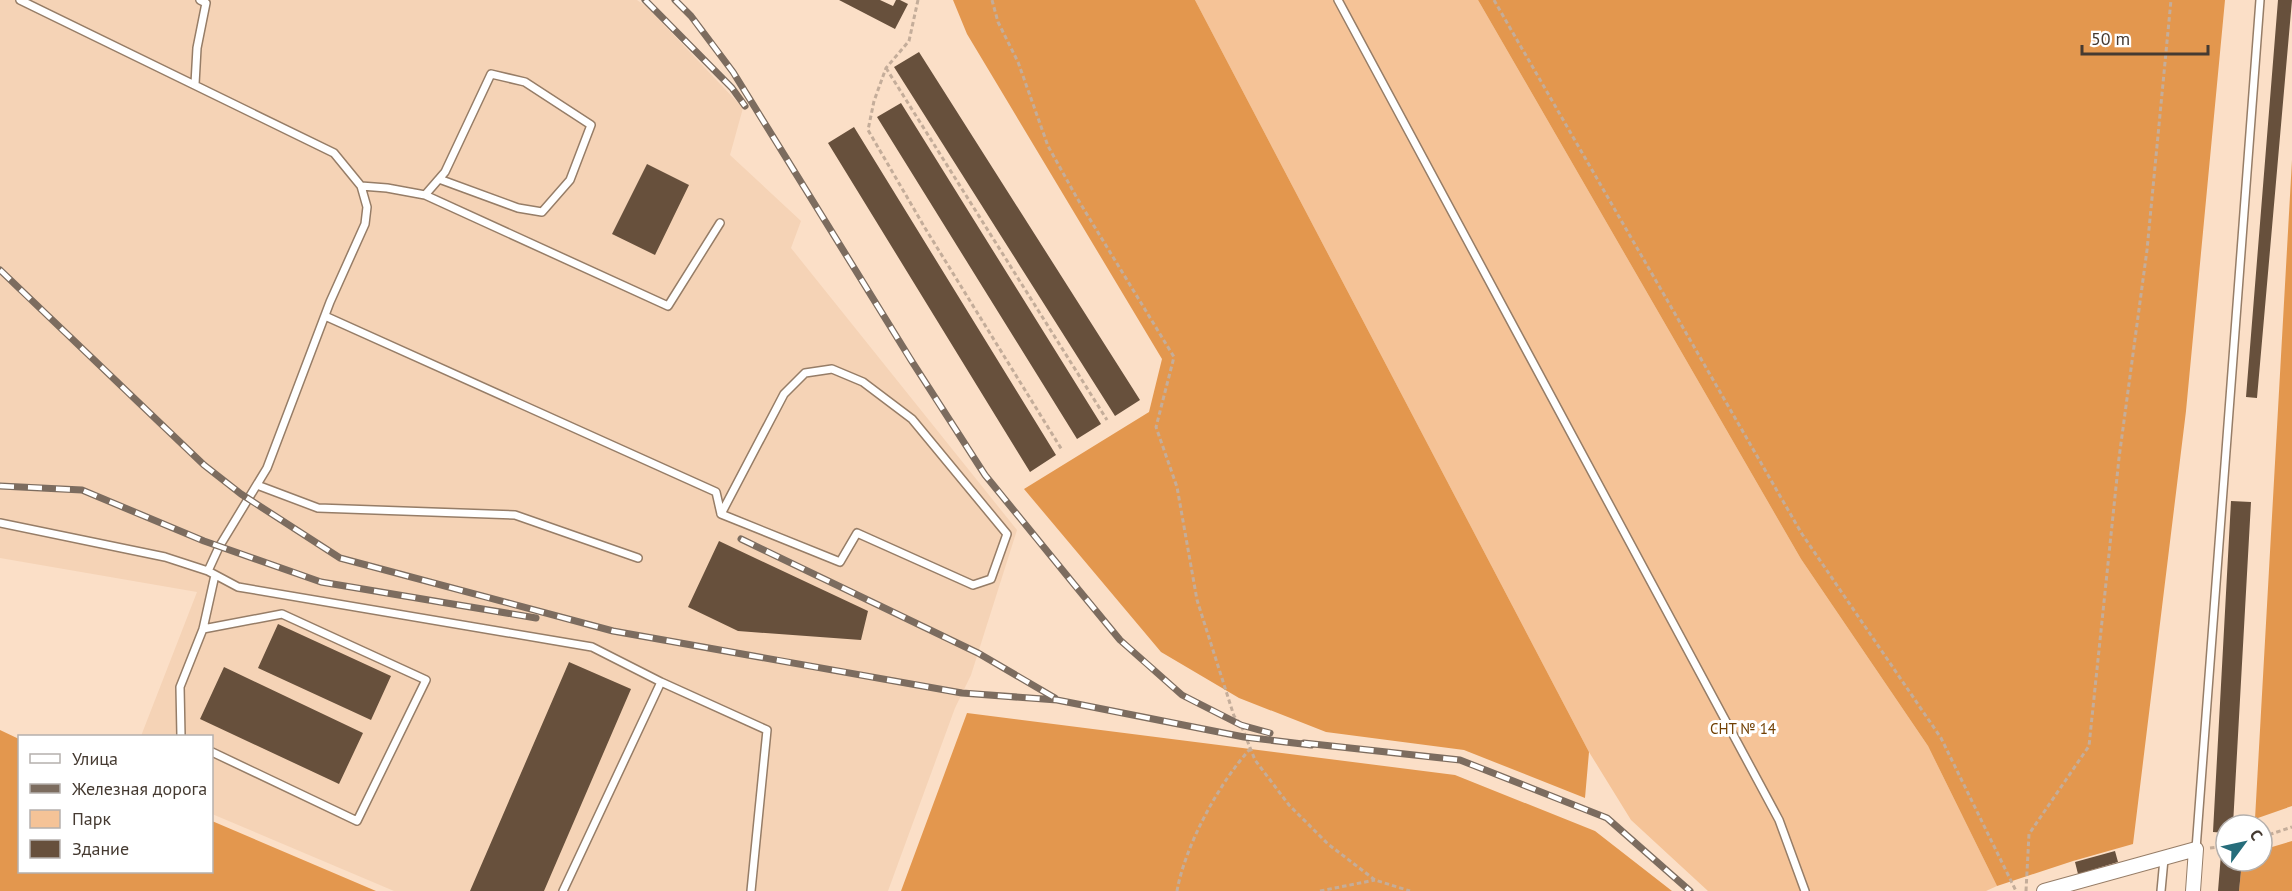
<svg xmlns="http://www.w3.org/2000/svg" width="2292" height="891" viewBox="0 0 2292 891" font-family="'PT Sans',sans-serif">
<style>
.built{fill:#f5d3b6}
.green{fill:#f5c397}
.forest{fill:#e3974e}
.building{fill:#67503c}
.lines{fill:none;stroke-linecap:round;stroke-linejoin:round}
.service-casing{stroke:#967d67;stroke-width:10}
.minor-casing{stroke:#967d67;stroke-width:16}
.path{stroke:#c4ad9a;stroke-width:3;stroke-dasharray:4.5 3;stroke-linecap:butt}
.service{stroke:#fff;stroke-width:7}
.minor{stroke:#fff;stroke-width:14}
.rail-casing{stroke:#7c6c5f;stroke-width:7}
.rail{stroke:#fff;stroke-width:4.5;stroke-dasharray:14;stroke-linecap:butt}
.labels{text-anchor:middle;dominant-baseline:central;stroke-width:6;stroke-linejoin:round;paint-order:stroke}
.park-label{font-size:15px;fill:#703f02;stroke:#fff}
</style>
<rect width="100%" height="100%" fill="#fbdfc7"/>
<path class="built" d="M 0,0 L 637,0 L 646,6 L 743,108 L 730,155 L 801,221 L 791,248 L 1017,530 L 971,675 L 955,708 L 888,891 L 394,891 L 212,814 L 212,736 L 141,736 L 197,592 L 0,558 Z"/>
<path class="green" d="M 1195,0 L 1478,0 L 1801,559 L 1928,746 L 1997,886 L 1986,891 L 1708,891 L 1631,820 L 1589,752 Z"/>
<path class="forest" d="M 953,0 L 1195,0 L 1589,752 L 1585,798 L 1464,750 L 1326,732 L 1239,698 L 1161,652 L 1024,489 L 1149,412 L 1162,359 L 967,34 Z
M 1478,0 L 2225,0 L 2186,411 L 2133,844 L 2073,861 L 1997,886 L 1928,746 L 1801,559 Z
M 2292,160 L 2292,806 L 2255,819 Z
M 967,713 L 1455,775 L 1595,831 L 1672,891 L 901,891 Z
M 0,730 L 19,739 L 20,872 L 212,872 L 212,821 L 376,891 L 0,891 Z
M 2292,841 L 2292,891 L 2239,891 L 2242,861 L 2262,861 L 2262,850 Z"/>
<path class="building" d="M 839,0 L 880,0 L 893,6 L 896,0 L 900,0 L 908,4 L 895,29 Z
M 2278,0 L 2292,0 L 2257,398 L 2246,397 Z
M 919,52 L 1140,400 L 1115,416 L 894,67 Z
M 901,103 L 1101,424 L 1077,439 L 877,117 Z
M 854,127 L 1056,455 L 1030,472 L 828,143 Z
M 647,164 L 689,185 L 655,255 L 612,234 Z
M 2231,501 L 2251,502 L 2233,825 L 2226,825 L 2226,833 L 2213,832 Z
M 719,541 L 868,611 L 861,640 L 738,631 L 688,607 Z
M 278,624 L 391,676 L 371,720 L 258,668 Z
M 569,662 L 631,689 L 544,891 L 470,891 Z
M 224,667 L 363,733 L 339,784 L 200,719 Z
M 2115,851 L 2118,862 L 2078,874 L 2075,862 Z
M 2221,854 L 2226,855 L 2226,861 L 2242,861 L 2239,891 L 2218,891 Z"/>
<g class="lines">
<defs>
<path id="service" d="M 1338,0 L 1779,820 L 1805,891
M 195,84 L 197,48 L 206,3 L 200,0
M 361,186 L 387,188 L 425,195 L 668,306 L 720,223
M 425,195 L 445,172 L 491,74 L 525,82 L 591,125 L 570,180 L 542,212 L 518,208 L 439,179
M 325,316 L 716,492 L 721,514 L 840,562 L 857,533 L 973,585 L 991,579 L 1007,534 L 912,419 L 863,382 L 832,369 L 805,373 L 784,394 L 721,514
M 257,485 L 318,508 L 515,515 L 638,558
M 0,523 L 165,557 L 208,571 L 219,547 L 267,468 L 330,302 L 365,224 L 367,207 L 361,186 L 334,153 L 20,0
M 208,571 L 238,587 L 592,647 L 661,682 L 767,730 L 751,891
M 203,629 L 282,614 L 426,680 L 357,821 L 212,752
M 181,736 L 180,687 L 203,629 L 215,575
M 2196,849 L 2260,0
M 563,891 L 661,682
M 2161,891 L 2164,859"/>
<path id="minor" d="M 2044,891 L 2196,849 L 2193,891"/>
</defs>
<use href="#service" class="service-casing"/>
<use href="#minor" class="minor-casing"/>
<path class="path" d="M 918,0 L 909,41 L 886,68 L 874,101 L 868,130 L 925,228 L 1062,450
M 992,0 L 998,22 L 1018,62 L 1048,146 L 1077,198 L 1174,357 L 1156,427 L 1177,487 L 1197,600 L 1234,716 L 1241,725 L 1255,760 L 1289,805 L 1328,844 L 1375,880 L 1410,891
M 1494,0 L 1802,534 L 1941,738 L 2016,891
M 886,68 L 1107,420
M 2262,837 L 2292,827
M 2210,848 L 2226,846
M 1177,891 C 1185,846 1219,783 1250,749
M 1320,891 L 1375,880
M 2026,891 L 2029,834 L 2089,746 L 2119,458 L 2147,250 L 2171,0"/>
<use href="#service" class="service"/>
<use href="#minor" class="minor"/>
<defs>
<path id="rail" d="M 645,0 L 732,88 L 745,106
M 675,0 L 691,16 L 733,72 L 911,360 L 985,475 L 1073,583 L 1120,640 L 1182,695 L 1241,725 L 1270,733
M 0,270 L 204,465 L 241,494 L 340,558 L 613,631 L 962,693 L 1057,700 L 1244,737 L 1311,745
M 0,486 L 82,490 L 204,541 L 321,582 L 536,618
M 741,539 L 978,653 L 1055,698
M 1304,743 L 1460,760 L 1607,818 L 1690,891"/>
</defs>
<use href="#rail" class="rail-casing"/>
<use href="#rail" class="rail"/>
</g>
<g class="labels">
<g class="park-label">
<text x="1743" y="728">СНТ № 14</text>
</g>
</g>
<rect x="18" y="735" width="195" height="138" fill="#ffffff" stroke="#b5b0ad" stroke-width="1.5"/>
<rect x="30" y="754" width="30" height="9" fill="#ffffff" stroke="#b5b0ad" stroke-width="1.5"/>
<text x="72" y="765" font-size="18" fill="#453a31">Улица</text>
<rect x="30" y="784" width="30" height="9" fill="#7c6c5f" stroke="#b5b0ad" stroke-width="1.5"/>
<text x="72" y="795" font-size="18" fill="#453a31">Железная дорога</text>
<rect x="30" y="810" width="30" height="18" fill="#f5c397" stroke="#b5b0ad" stroke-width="1.5"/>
<text x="72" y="825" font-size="18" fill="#453a31">Парк</text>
<rect x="30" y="840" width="30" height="18" fill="#67503c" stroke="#b5b0ad" stroke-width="1.5"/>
<text x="72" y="855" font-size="18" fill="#453a31">Здание</text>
<g transform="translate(2244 843) rotate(57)"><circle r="28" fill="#ffffff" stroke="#b5b0ad" stroke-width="1.5"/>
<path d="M0-4.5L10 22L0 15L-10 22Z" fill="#266d7b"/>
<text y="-9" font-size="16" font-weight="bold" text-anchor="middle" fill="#453a31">С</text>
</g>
<path d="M2082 45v9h126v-9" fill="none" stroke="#453a31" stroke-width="3"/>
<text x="2091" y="45" font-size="18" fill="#453a31" stroke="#ffffff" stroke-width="4.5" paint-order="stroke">50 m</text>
</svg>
